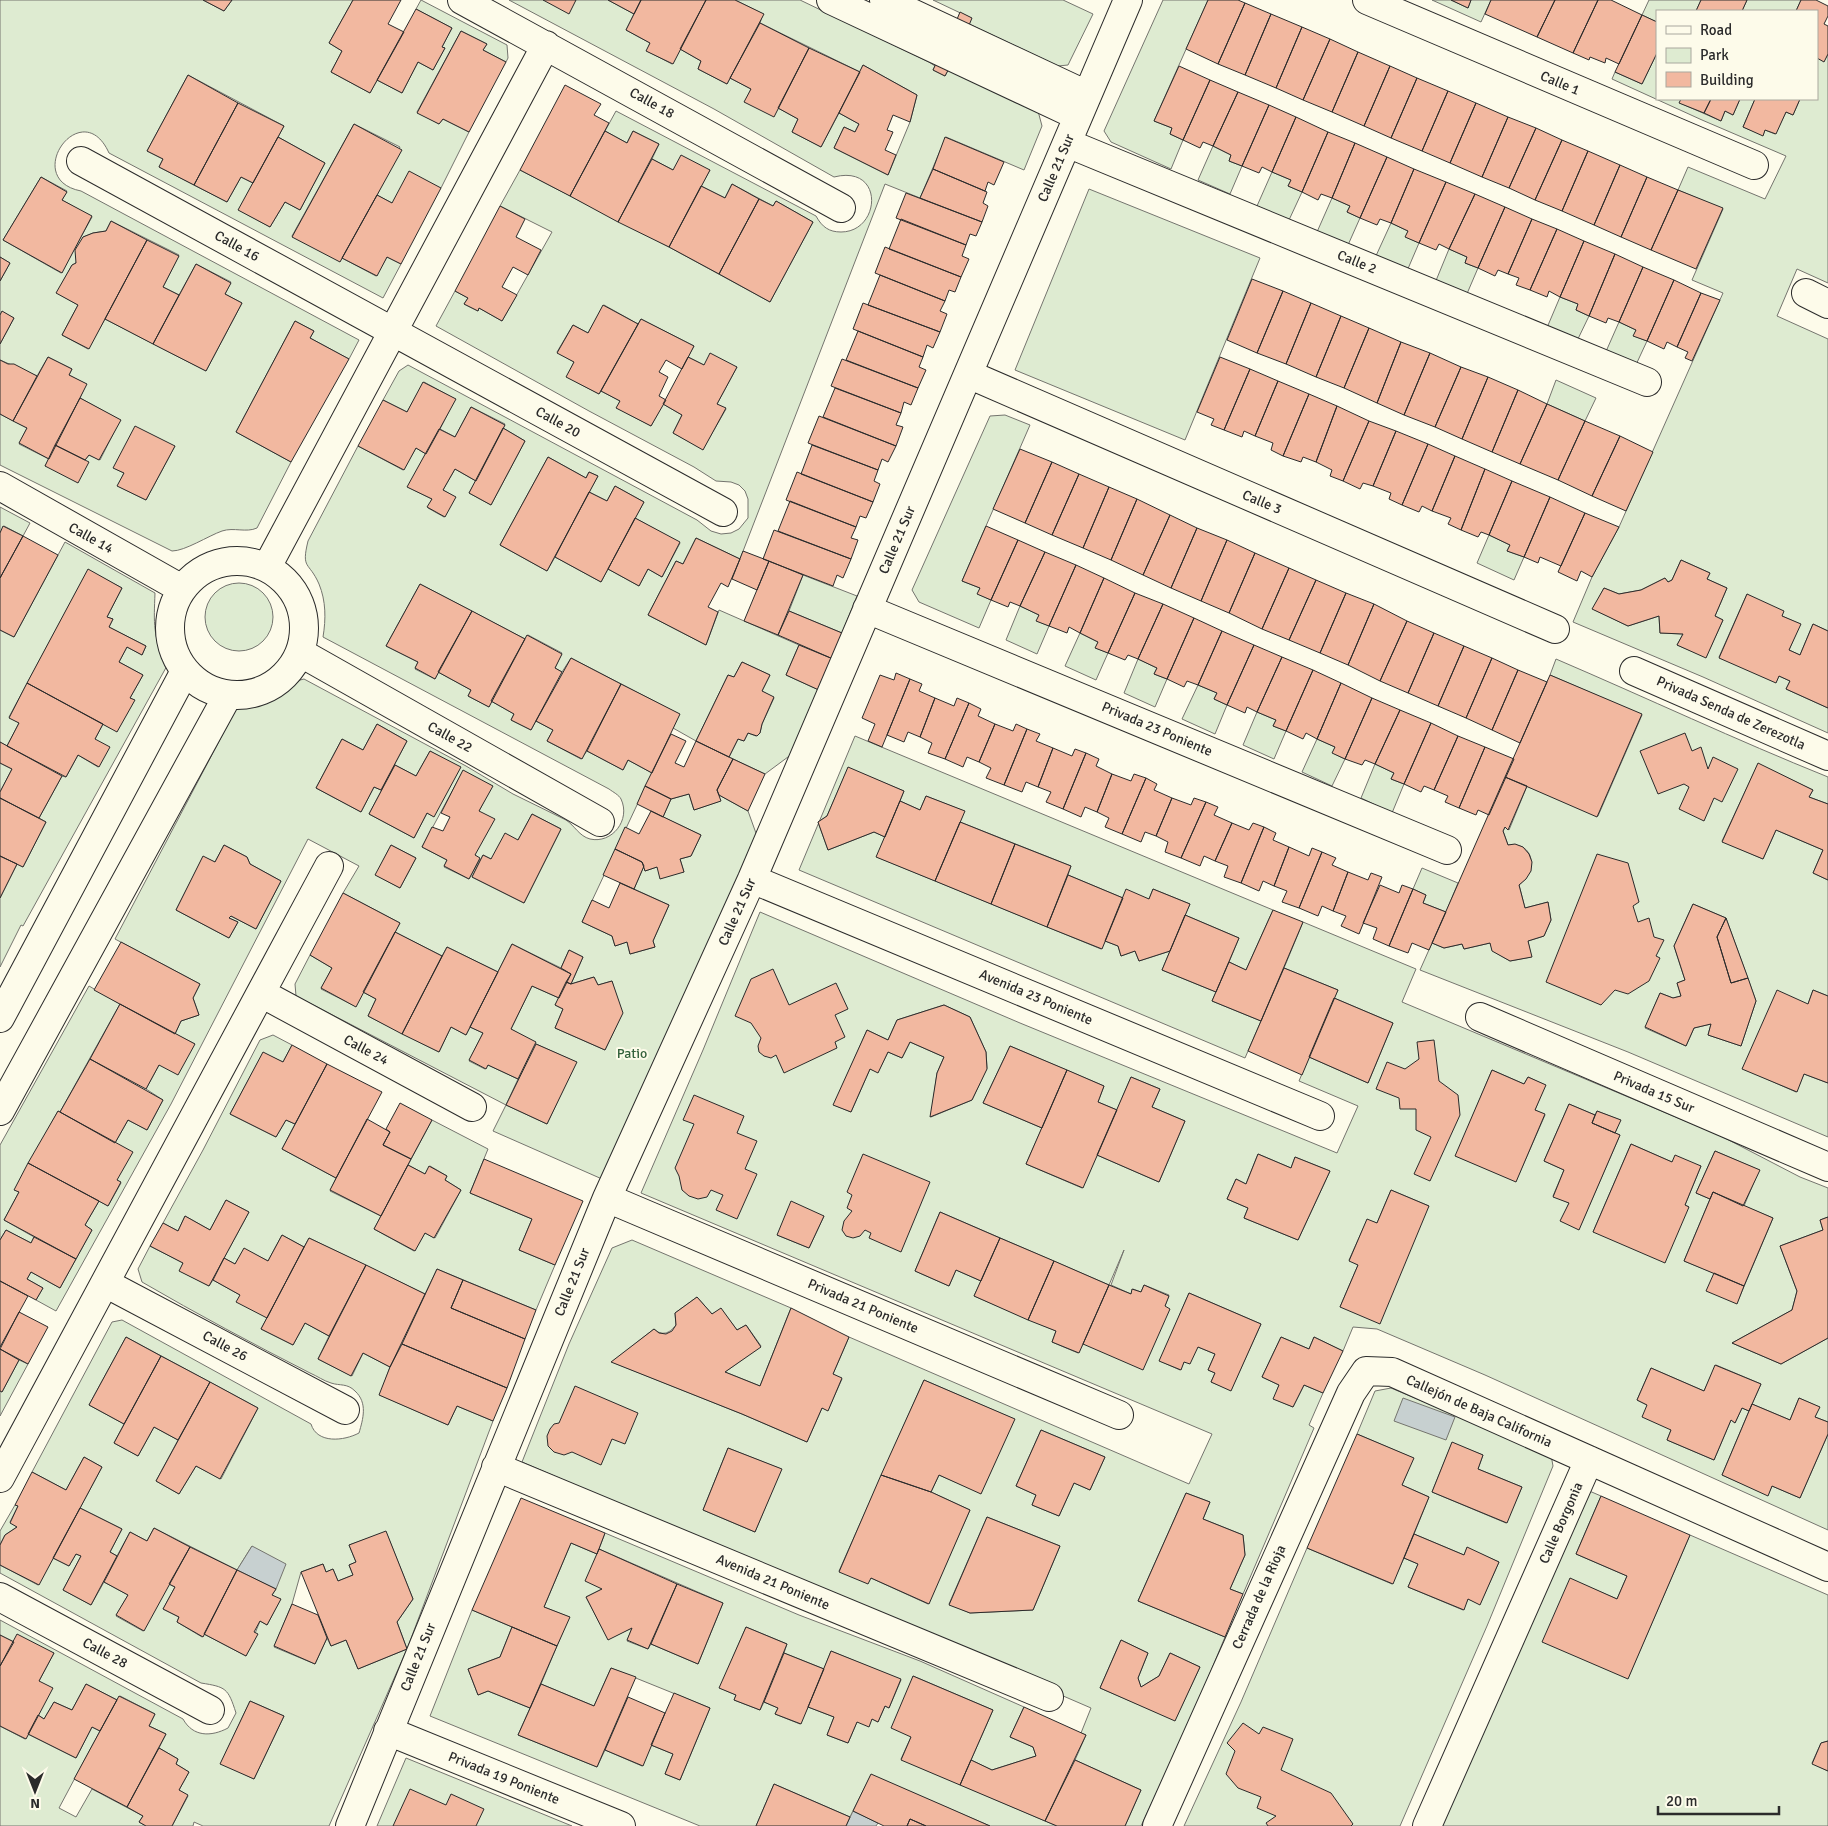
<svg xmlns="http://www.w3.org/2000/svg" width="1828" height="1826" viewBox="0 0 1828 1826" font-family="Signika,sans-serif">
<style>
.green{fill:#deebd1;stroke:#74746e;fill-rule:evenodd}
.water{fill:#c7d0d0;stroke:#74746e}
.building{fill:#f2b8a0;stroke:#2b2b2b}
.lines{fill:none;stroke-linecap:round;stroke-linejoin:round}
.street-casing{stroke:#2b2b2b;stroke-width:30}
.street{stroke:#fdfbea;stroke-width:28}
.labels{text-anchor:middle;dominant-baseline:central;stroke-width:4;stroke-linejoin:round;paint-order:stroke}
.street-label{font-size:14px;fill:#2b2b2b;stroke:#fdfbea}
.park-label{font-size:14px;fill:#34623c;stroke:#fdfbea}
</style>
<rect width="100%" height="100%" fill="#fdfbea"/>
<path class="green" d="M 0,0 L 203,0 L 224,11 L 232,0 L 353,0 L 329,43 L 342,51 L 331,72 L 370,93 L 377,80 L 402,93 L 418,62 L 433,70 L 445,48 L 442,47 L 452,28 L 416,9 L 421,0 L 507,45 L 508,58 L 506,62 L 483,50 L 487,44 L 461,31 L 417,112 L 439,124 L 443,119 L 469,132 L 441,188 L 392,203 L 377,195 L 400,147 L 354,124 L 292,236 L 340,261 L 342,258 L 376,276 L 387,257 L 401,264 L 383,298 L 109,153 C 82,93 20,179 81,191 L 359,340 L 349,359 L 310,338 L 314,331 L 295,321 L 236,432 L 291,462 L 257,528 C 246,533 234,527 222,531 C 208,536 185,551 172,551 L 0,465 L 0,414 L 27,428 L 19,444 L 49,459 L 45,466 L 85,460 L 89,455 L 100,460 L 120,420 L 80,398 L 86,384 L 69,375 L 72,369 L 48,357 L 37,376 L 0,360 L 0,344 L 14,318 L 2,312 L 0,315 L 0,281 L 10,263 L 0,257 ZM 188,75 L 284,126 L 278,137 L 325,163 L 300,210 L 285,202 L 270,227 L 239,210 L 253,183 L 241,177 L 227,202 L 159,167 L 163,159 L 147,151 ZM 41,177 L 67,191 L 62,200 L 92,217 L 61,273 L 3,240 ZM 111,221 L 179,255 L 163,287 L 179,295 L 196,264 L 231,282 L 225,294 L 242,303 L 206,371 L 105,319 L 88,349 L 62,335 L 78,305 L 57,293 L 72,265 L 76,263 L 83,237 L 93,233 L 106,231 ZM 175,446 L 146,500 L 118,486 L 124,473 L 114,468 Z
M 509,0 L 608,0 L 634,14 L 626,30 L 650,43 L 647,51 L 672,64 L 680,49 L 701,61 L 698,69 L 727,84 L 730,78 L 751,89 L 745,102 L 778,108 L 798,119 L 792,132 L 821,147 L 839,113 L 859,124 L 855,132 L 844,127 L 834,148 L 888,175 L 910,122 L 917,95 L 863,65 L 860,72 L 760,23 L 763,14 L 735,0 L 800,0 L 929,62 L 935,66 L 933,70 L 945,76 L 949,68 L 1038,111 L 1042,126 L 1024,170 L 946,137 L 920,198 L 885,184 L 740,559 L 696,538 L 683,564 L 676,561 L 648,615 L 706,645 L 719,610 L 799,645 L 786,675 L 821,691 L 792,754 L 765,774 L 729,757 L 738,739 L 744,741 L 748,733 L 756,736 L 760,733 L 762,724 L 774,698 L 762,691 L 770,675 L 742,662 L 734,677 L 728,675 L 696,741 L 673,728 L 679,714 L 571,658 L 562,672 L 555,668 L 562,653 L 528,635 L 525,639 L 420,584 L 386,646 L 418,662 L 415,669 L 435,679 L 438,672 L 471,690 L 468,696 L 489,707 L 491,701 L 514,714 L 511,720 L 531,730 L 536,721 L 553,730 L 547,741 L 581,759 L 587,751 L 623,770 L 628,760 L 652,773 L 582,922 L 612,936 L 615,946 L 627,942 L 630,954 L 655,947 L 653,941 L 669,905 L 634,889 L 644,866 L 645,871 L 657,867 L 684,872 L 680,859 L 691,856 L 701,835 L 663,817 L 671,799 L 689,794 L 694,810 L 720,801 L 719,795 L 748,811 L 757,836 L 602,1179 L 493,1131 L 506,1105 L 296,996 L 295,984 L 310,955 L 332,968 L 321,989 L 355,1006 L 363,992 L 376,999 L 368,1016 L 439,1052 L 451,1027 L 466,1035 L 470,1027 L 483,1033 L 469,1061 L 485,1069 L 488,1065 L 518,1079 L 506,1105 L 547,1124 L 576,1062 L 536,1044 L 511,1029 L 532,986 L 559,998 L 555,1005 L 563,1009 L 555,1028 L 605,1050 L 621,1016 L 612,981 L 598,985 L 594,977 L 571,984 L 583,957 L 569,950 L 561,968 L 512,944 L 498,972 L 447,947 L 442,956 L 395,932 L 400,923 L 343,893 L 359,866 L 308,839 L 171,1104 L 56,1311 L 36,1300 L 43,1288 L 27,1279 L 31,1272 L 60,1288 L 92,1230 L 85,1225 L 99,1201 L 108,1206 L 121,1183 L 117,1180 L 115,1143 L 128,1120 L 147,1130 L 163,1100 L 146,1089 L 159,1065 L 195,1044 L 175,1034 L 181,1021 L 199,1015 L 193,998 L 200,984 L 115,939 L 236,709 C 248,704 261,703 272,698 C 283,692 292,681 304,679 L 466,766 L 513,794 L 566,820 C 575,826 579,836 590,839 C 612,844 631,820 621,799 C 619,795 613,792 609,789 L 323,637 C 326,619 326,601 319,584 C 309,561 301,570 308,541 L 358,446 L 403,470 L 416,448 L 426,454 L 408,487 L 432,499 L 428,508 L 444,517 L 455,497 L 443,490 L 455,469 L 476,481 L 469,493 L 491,505 L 525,441 L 503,428 L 505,424 L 471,407 L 455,437 L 440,429 L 455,399 L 424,382 L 407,412 L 383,400 L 399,371 L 408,365 L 697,520 L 711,531 L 721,534 L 731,533 L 739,529 L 748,518 L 748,499 L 745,491 L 739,485 L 731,482 L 716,481 L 694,467 L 589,411 L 436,326 L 455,291 L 468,298 L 464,304 L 478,311 L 479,308 L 502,321 L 552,232 L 500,206 L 520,170 L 669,247 L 770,302 L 813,222 L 776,201 L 773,206 L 732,184 L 725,198 L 701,186 L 710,170 L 673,170 L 652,159 L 659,144 L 633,131 L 627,143 L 605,131 L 616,111 L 816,216 C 822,227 829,232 841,232 C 881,232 885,164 834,177 L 714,109 ZM 604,305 L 638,324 L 641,319 L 694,346 L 688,357 L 704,365 L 737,367 L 717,404 L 726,409 L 703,449 L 673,433 L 682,415 L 663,404 L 651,426 L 617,408 L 620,401 L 601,391 L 599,394 L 567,377 L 574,362 L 557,352 L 573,325 L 588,333 ZM 548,457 L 586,478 L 589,472 L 598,476 L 589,492 L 607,501 L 615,486 L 644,502 L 635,518 L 680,543 L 662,577 L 648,569 L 639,586 L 608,569 L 601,582 L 555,557 L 547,571 L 500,545 ZM 377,724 L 407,741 L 381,790 L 374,787 L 361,812 L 316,788 L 342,739 L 363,750 ZM 430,751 L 460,768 L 433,816 L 427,813 L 414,838 L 369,814 L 395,765 L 416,776 ZM 463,771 L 492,786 L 479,811 L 475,855 L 480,859 L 469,879 L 444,867 L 447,860 L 422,847 ZM 532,814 L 561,829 L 524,903 L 472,877 L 483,855 L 491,859 L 518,840 ZM 224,845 L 247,857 L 250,864 L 281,881 L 256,929 L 231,916 L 229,918 L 238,922 L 229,938 L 176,910 L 203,857 L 215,862 ZM 391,845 L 416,858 L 400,888 L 376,875 Z
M 933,0 L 1063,0 L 1093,14 L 1068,65 L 1058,66 L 969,24 L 971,18 Z
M 1163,0 L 1208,0 L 1154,121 L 1172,128 L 1170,134 L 1183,140 L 1171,169 L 1111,142 L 1104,131 Z
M 1432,0 L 1451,0 L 1468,8 L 1471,0 L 1491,0 L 1481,22 Z
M 1649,0 L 1701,0 L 1696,11 L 1657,11 L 1657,22 L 1642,15 Z
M 1747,0 L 1801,0 L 1796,11 L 1742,11 Z
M 1657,53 L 1657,99 L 1681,99 L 1680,103 L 1721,121 L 1725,111 L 1733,115 L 1740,99 L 1755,99 L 1743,127 L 1763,135 L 1765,130 L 1775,134 L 1786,112 L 1793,115 L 1800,99 L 1817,99 L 1817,58 L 1824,61 L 1828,54 L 1828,283 L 1797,269 L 1777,316 L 1828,339 L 1828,631 L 1813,624 L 1800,655 L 1789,650 L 1800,624 L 1782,616 L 1747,594 L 1719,657 L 1776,682 L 1779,676 L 1790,681 L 1786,689 L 1828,708 L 1828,733 L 1703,677 L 1573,622 L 1592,577 L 1619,527 L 1723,293 L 1692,280 L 1723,209 L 1678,190 L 1688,167 L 1765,199 L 1786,156 L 1702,120 L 1612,79 L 1615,72 L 1642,84 ZM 1681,560 L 1710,573 L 1707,579 L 1727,588 L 1715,616 L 1723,620 L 1706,657 L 1677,645 L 1683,634 L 1660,633 L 1659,616 L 1628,626 L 1593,609 L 1604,588 L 1619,594 L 1641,590 L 1665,578 L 1668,582 L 1672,580 Z
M 1213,146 L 1231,155 L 1229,161 L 1242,166 L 1230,194 L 1198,180 Z
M 1272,172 L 1291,180 L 1288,186 L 1302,192 L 1289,220 L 1257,206 Z
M 1089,189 L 1260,258 L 1185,440 L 1015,370 Z
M 1332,198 L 1350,206 L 1347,212 L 1360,218 L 1348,245 L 1317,232 Z
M 1391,223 L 1408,231 L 1406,237 L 1419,243 L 1407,271 L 1375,258 Z
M 1449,249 L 1467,257 L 1465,263 L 1478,268 L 1466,296 L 1435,283 Z
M 1560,297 L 1578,304 L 1576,310 L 1589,316 L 1576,343 L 1546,330 Z
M 1619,322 L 1636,330 L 1634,336 L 1647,341 L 1634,369 L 1604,356 Z
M 1556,380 L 1596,398 L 1585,421 L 1547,404 Z
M 1005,415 L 1030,425 L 962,581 L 980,588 L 978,594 L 991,600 L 979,628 L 919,602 L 912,590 L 990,416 Z
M 0,507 L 30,523 L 23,536 L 4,526 L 0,533 Z
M 1489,535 L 1510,545 L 1507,551 L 1524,557 L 1514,580 L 1477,563 Z
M 65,542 L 155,593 C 154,622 152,638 168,664 L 23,926 L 21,925 L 0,967 L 0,898 L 17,864 L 23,867 L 46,822 L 39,818 L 62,776 L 66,777 L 78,755 L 98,767 L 95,739 L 103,724 L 117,731 L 134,700 L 130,698 L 143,675 L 119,662 L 127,647 L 142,655 L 146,646 L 109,627 L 113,619 L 107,617 L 122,588 L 88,570 L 9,717 L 19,723 L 7,746 L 0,742 L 0,630 L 14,637 Z
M 803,575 L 857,596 L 842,633 L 789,611 Z
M205 617a34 34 0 1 1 68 0a34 34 0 1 1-68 0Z
M 1020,606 L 1039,615 L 1037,621 L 1049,626 L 1037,654 L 1006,640 Z
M 1080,633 L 1098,642 L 1096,648 L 1108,653 L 1096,680 L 1065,666 Z
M 1138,659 L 1157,668 L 1154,674 L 1167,679 L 1155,707 L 1124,693 Z
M 1556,659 C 1647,698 1736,740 1828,777 L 1828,804 L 1809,797 L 1813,790 L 1758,764 L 1722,841 L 1763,859 L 1776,830 L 1823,850 L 1813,873 L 1828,880 L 1828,996 L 1813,990 L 1808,1004 L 1742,1068 L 1796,1092 L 1804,1074 L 1828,1083 L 1828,1137 L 1628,1052 L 1420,970 L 1432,943 L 1444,948 L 1462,944 L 1464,949 L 1490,943 L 1493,951 L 1510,961 L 1531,957 L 1528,941 L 1544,936 L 1551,920 L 1548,902 L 1525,908 L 1519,885 C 1538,870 1535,842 1508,845 L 1503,831 L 1505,827 L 1509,830 L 1527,786 L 1598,816 L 1642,715 L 1550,675 ZM 1693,904 L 1726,918 L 1756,1001 L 1741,1046 L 1708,1035 L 1711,1024 L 1694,1028 L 1686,1046 L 1645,1028 L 1660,993 L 1673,998 L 1681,996 L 1677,983 L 1685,980 L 1674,946 Z
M 1198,685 L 1217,693 L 1214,699 L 1227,705 L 1215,734 L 1182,719 Z
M 1257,712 L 1276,720 L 1273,726 L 1286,731 L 1274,759 L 1243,745 Z
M 855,736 L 1273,910 L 1246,970 L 1229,962 L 1239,938 L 1185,915 L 1190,904 L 1153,889 L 1149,899 L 1123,898 L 1068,875 L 1071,866 L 960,822 L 964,811 L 926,796 L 920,810 L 900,801 L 904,791 L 848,768 L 827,816 L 818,822 L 828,850 L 874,832 L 885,837 L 877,857 L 1101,949 L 1105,941 L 1118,946 L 1121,956 L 1135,951 L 1139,961 L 1170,951 L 1162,970 L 1216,992 L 1212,1001 L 1261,1021 L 1245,1058 L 799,870 Z
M 1317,739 L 1335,747 L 1333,753 L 1345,759 L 1332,786 L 1302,772 Z
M 0,763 L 12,769 L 0,792 Z
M 1375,764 L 1394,773 L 1391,779 L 1404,784 L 1392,813 L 1361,798 Z
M 1422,868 L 1458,883 L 1446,912 L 1423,903 L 1426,895 L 1413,889 Z
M 760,912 L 1020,1023 L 1337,1153 L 1358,1106 L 1299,1081 L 1309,1057 L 1368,1083 L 1393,1023 L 1334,998 L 1338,990 L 1284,968 L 1303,922 L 1416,969 L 1402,1002 L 1721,1136 L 1800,1177 L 1828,1188 L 1828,1217 L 1820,1220 L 1823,1230 L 1780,1246 L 1797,1291 L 1792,1310 L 1732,1343 L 1781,1364 L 1828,1338 L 1828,1422 L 1815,1417 L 1819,1407 L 1799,1398 L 1790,1420 L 1752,1404 L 1761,1384 L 1716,1365 L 1704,1391 L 1651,1368 L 1637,1400 L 1647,1405 L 1671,1430 L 1667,1440 L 1714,1460 L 1731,1420 L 1735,1423 L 1742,1408 L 1749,1411 L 1722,1475 L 1768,1495 L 1772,1486 L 1800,1498 L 1828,1434 L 1828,1530 L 1485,1375 L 1377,1329 L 1353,1327 L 1343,1351 L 1314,1337 L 1309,1349 L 1281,1337 L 1262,1377 L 1279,1385 L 1274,1399 L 1293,1407 L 1304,1385 L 1323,1393 L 1309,1425 L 1314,1428 L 1243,1594 L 1230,1589 L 1245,1555 L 1243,1535 L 1203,1519 L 1210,1502 L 1186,1493 L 1138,1601 L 1225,1637 L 1188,1726 L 1141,1826 L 1125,1826 L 1141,1790 L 1075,1760 L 1086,1735 L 1081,1733 L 1091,1708 L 522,1462 L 569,1344 L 612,1248 L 632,1240 L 791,1308 L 760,1386 L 725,1372 L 761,1346 L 746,1325 L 737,1330 L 721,1309 L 712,1314 L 697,1297 L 675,1313 L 676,1325 C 669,1334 662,1336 654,1329 L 612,1362 L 742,1414 L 807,1442 L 822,1408 L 828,1410 L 842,1379 L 833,1374 L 849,1337 L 1189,1484 L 1212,1434 L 641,1193 L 703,1050 ZM 944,1005 L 970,1017 L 986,1052 L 987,1068 L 972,1100 L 931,1117 L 937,1073 L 944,1057 L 910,1042 L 902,1058 L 888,1052 L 878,1072 L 870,1069 L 851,1112 L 834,1105 L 867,1030 L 888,1040 L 897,1020 ZM 1010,1046 L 1104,1086 L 1098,1102 L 1117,1110 L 1131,1077 L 1160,1089 L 1152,1107 L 1185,1121 L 1159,1182 L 1097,1155 L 1082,1188 L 1026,1164 L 1042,1128 L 983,1103 ZM 1492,1070 L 1524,1084 L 1528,1077 L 1545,1085 L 1535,1110 L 1545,1115 L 1516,1181 L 1456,1156 ZM 1569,1104 L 1595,1115 L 1597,1111 L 1620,1120 L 1615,1133 L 1620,1135 L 1579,1229 L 1561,1221 L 1569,1203 L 1553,1196 L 1564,1170 L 1544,1161 ZM 1631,1144 L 1672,1162 L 1701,1166 L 1685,1205 L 1689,1207 L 1593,1232 ZM 1715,1151 L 1759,1170 L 1744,1206 L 1773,1218 L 1737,1303 L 1714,1273 L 1684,1261 L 1710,1199 L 1696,1193 ZM 1258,1154 L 1291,1168 L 1295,1157 L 1330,1171 L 1298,1240 L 1244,1218 L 1248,1208 L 1227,1199 L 1236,1179 L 1246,1184 ZM 1391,1190 L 1429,1206 L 1340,1307 L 1358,1265 L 1349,1260 L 1367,1220 L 1377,1223 ZM 940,1212 L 1109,1285 L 1124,1250 L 1111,1285 L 1131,1294 L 1133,1289 L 1141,1292 L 1144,1285 L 1169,1295 L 1165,1306 L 1083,1344 L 1078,1353 L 1052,1342 L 1056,1331 L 974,1296 L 981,1281 L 956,1270 L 949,1286 L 915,1271 ZM 824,1216 L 809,1248 L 777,1235 ZM 1189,1293 L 1261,1324 L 1231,1390 L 1211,1382 L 1215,1373 L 1208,1370 L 1215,1354 L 1198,1347 L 1184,1362 L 1180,1370 L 1160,1361 ZM 924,1380 L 1014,1419 L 981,1493 L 939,1475 L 931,1492 L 970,1510 L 928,1604 L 871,1578 L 839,1571 ZM 1041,1430 L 1105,1457 L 1090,1490 L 1074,1483 L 1059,1516 L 1032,1505 L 1036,1495 L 1016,1486 ZM 728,1448 L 781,1469 L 755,1532 L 703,1510 ZM 987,1517 L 1060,1546 L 1033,1610 L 970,1613 L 949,1604 ZM 1121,1640 L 1148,1653 L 1138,1678 L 1141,1687 L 1159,1676 L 1170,1653 L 1200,1667 L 1175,1720 L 1100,1688 Z
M 89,986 L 120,1004 L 60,1112 L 58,1111 L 15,1190 L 19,1192 L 4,1220 L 34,1237 L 31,1243 L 6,1230 L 0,1240 L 0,1145 Z
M 273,1035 L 292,1045 L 283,1062 L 263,1053 L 230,1114 L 276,1137 L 286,1120 L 295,1124 L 282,1149 L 336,1178 L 330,1191 L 381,1216 L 374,1229 L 414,1251 L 425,1233 L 435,1238 L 461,1190 L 445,1180 L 447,1176 L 430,1166 L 425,1174 L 408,1165 L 432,1120 L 488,1149 L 470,1193 L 532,1219 L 519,1250 L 555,1265 L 536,1310 L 437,1269 L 425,1294 L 309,1238 L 304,1247 L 282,1235 L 268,1261 L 244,1249 L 235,1264 L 224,1258 L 249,1212 L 226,1200 L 210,1230 L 185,1216 L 178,1231 L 163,1223 L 203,1150 L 260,1040 Z
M 150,1246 L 183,1263 L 180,1271 L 209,1286 L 213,1280 L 240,1295 L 267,1318 L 261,1329 L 293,1345 L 305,1323 L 329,1336 L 318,1359 L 352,1376 L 363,1353 L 390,1367 L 380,1395 L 448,1425 L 457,1406 L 493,1421 L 407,1649 L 329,1826 L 203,1826 L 194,1822 L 193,1826 L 172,1826 L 188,1796 L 179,1790 L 189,1772 L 176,1764 L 178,1759 L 159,1748 L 166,1734 L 149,1726 L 155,1714 L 120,1696 L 117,1700 L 86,1684 L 72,1710 L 54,1702 L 44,1719 L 38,1715 L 39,1681 L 54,1653 L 14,1642 L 0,1635 L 0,1620 L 183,1719 C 193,1737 211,1737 228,1728 L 236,1713 C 228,1688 226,1687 201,1683 L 0,1573 L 0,1565 L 38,1585 L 53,1558 L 69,1566 L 76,1554 L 81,1556 L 63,1590 L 91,1605 L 104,1582 L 128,1595 L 116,1616 L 143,1631 L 169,1584 L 175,1587 L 163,1609 L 179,1617 L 177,1622 L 202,1637 L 204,1634 L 246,1656 L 260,1621 L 267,1625 L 280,1600 L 272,1595 L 276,1589 L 252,1546 L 237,1570 L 154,1528 L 147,1541 L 130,1532 L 117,1556 L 110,1552 L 122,1529 L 80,1508 L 102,1467 L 84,1457 L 66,1490 L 32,1472 L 112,1322 L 122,1320 L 311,1424 C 317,1444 344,1441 359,1433 C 363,1419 368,1403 355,1391 C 347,1383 340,1386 331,1383 C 324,1381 317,1376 310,1373 C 253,1344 197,1314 142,1282 L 138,1269 ZM 126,1337 L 258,1408 L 221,1479 L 196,1466 L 179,1494 L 156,1481 L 178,1440 L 154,1427 L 138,1456 L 114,1443 L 124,1424 L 89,1405 ZM 386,1532 L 413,1599 L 397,1622 L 407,1649 L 358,1669 L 346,1640 L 331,1646 L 327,1638 L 315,1664 L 274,1647 L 292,1604 L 301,1572 L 323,1564 L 326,1572 L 333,1569 L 338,1581 L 353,1575 L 349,1565 L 356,1562 L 349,1545 ZM 250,1701 L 284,1716 L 254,1779 L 221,1763 Z
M 19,1360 L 28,1364 L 0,1416 L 0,1391 L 2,1392 Z
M 1391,1388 L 1551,1455 L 1553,1466 L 1487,1626 L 1400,1826 L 1184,1826 L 1241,1702 L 1307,1548 L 1392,1584 L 1404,1558 L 1418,1564 L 1408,1587 L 1463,1610 L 1468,1599 L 1480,1604 L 1499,1562 L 1467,1548 L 1464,1555 L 1414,1534 L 1429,1497 L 1402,1485 L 1413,1458 L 1357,1434 L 1375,1391 ZM 1452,1443 L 1483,1455 L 1478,1469 L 1522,1487 L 1506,1523 L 1432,1492 Z
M 1587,1490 L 1601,1496 L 1576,1554 L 1627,1576 L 1617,1599 L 1570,1579 L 1628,1678 L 1690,1535 L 1828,1595 L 1828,1741 L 1821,1743 L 1812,1763 L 1828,1771 L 1828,1826 L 1440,1826 Z
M 15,1505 L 18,1506 L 10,1522 L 17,1527 L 5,1535 L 0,1545 L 0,1531 Z
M 605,1533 L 799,1615 L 920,1661 L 1024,1707 L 1010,1737 L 1033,1747 L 1036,1756 L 992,1770 L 971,1760 L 993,1710 L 913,1676 L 911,1737 L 901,1759 L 1057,1826 L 990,1826 L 871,1775 L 850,1817 L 774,1784 L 756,1826 L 700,1826 L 430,1716 L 472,1610 L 512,1627 L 500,1657 L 468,1669 L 478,1695 L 488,1691 L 530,1708 L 518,1735 L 597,1767 L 605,1750 L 642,1766 L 651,1745 L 673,1754 L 665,1774 L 680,1780 L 710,1708 L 611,1668 L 594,1706 L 541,1684 L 569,1617 L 544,1607 L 571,1543 L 597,1554 L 602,1589 L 586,1597 L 608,1639 L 632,1628 L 627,1641 L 648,1649 L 651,1644 L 698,1664 L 723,1603 L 599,1549 ZM 746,1627 L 787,1644 L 784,1653 L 824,1669 L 831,1651 L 901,1680 L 889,1708 L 885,1706 L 878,1722 L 872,1719 L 857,1722 L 848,1743 L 827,1735 L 834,1717 L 808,1707 L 800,1724 L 775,1714 L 778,1708 L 764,1702 L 760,1710 L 734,1700 L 736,1695 L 720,1688 Z
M 0,1726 L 25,1739 L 28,1734 L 76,1758 L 92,1727 L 100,1731 L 59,1808 L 76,1817 L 92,1789 L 143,1816 L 139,1822 L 146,1826 L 0,1826 Z
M 406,1758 L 572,1826 L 377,1826 Z"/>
<path class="water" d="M 1403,1398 L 1455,1417 L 1446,1440 L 1394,1421 Z
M 252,1546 L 286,1564 L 276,1589 L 237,1570 Z
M 853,1811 L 878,1823 L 876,1826 L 846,1826 Z"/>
<path class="building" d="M 203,0 L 232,0 L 224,11 Z
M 353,0 L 401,0 L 388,24 L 404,32 L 370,93 L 331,72 L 342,51 L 329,43 Z
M 543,0 L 576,0 L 569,14 Z
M 608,0 L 641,0 L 634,14 Z
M 641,0 L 706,0 L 673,64 L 646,51 L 650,43 L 626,30 Z
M 706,0 L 735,0 L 764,14 L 727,84 L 698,69 L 701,61 L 680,49 Z
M 1208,0 L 1238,0 L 1245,3 L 1218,64 L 1186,49 Z
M 1451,0 L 1471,0 L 1468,8 Z
M 1491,0 L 1555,0 L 1537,37 L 1485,14 Z
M 1555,0 L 1598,0 L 1573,53 L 1537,37 Z
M 1598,0 L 1611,0 L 1642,15 L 1619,64 L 1606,58 L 1605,63 L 1590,57 L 1589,60 L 1573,53 Z
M 1701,0 L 1747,0 L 1742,11 L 1696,11 Z
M 1801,0 L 1816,0 L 1828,6 L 1828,16 L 1824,24 L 1828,26 L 1828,54 L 1824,62 L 1817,58 L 1817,11 L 1796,11 Z
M 1245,3 L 1271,14 L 1245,75 L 1218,64 Z
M 416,9 L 452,28 L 442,47 L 445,48 L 433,70 L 418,62 L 402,93 L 377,80 Z
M 960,12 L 972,18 L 965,35 L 953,29 Z
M 1271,14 L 1302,27 L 1276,88 L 1245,75 Z
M 1642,15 L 1657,22 L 1657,53 L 1642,84 L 1615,72 Z
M 760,23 L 809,48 L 774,117 L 744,102 L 751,89 L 730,78 Z
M 1302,27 L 1330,39 L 1303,100 L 1276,88 Z
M 461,31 L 487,44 L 483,50 L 506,62 L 469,132 L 443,119 L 439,124 L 417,113 Z
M 1330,39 L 1358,52 L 1332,112 L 1303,100 Z
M 809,48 L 860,72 L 821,147 L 792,132 L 798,119 L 778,108 Z
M 1358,52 L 1390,66 L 1364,126 L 1332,112 Z
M 941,53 L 954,59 L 945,76 L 933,70 Z
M 863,65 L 917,95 L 910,122 L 893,115 L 887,130 L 893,132 L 885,150 L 896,155 L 888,175 L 834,148 L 844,127 L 855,132 L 859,124 L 839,113 Z
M 1179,66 L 1210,80 L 1183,140 L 1170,134 L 1172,128 L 1154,121 Z
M 1390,66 L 1417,78 L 1391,138 L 1364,126 Z
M 188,75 L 238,103 L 194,185 L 159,167 L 163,159 L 147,151 Z
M 1417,78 L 1448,91 L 1422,151 L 1391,138 Z
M 1210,80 L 1238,92 L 1213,146 L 1203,142 L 1200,148 L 1183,140 Z
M 565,85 L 601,104 L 594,115 L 609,123 L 570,196 L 520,170 Z
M 1448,91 L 1476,103 L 1450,163 L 1422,151 Z
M 1238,92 L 1269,105 L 1242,166 L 1229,161 L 1231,155 L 1213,146 Z
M 1681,99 L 1711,99 L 1704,113 L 1679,103 Z
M 1711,99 L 1740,99 L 1733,115 L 1725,111 L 1721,121 L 1704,113 Z
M 1755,99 L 1800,99 L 1793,115 L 1786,112 L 1776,134 L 1765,130 L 1763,136 L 1743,127 Z
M 238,103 L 284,126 L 253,183 L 241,177 L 227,202 L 194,185 Z
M 1476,103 L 1508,117 L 1482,177 L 1450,163 Z
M 1269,105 L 1296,117 L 1272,172 L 1262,167 L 1259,173 L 1242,166 Z
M 1296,117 L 1328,132 L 1302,192 L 1288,186 L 1291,180 L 1272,172 Z
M 1508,117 L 1536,128 L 1509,188 L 1482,177 Z
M 354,124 L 402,150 L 340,262 L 292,237 Z
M 1536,128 L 1562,140 L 1535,200 L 1509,188 Z
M 605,131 L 627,143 L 633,131 L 659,144 L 618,222 L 570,196 Z
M 1328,132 L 1355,143 L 1332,198 L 1321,194 L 1318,200 L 1302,192 Z
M 278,137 L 325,163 L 300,210 L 285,202 L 270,227 L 238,210 Z
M 945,137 L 1004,162 L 994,185 L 988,182 L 985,191 L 933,169 Z
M 1562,140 L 1588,151 L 1562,211 L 1535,200 Z
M 1355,143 L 1387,157 L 1360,218 L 1347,212 L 1350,206 L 1332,198 Z
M 1588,151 L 1620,165 L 1594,225 L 1562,211 Z
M 681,155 L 710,170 L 669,247 L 618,222 L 652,159 L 673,170 Z
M 1387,157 L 1414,169 L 1391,223 L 1380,219 L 1377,225 L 1360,218 Z
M 1620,165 L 1647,177 L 1621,237 L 1594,225 Z
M 933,169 L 987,192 L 983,203 L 988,206 L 982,222 L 920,198 Z
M 1414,169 L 1446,182 L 1419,243 L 1405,237 L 1408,231 L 1391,223 Z
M 409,171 L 441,188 L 401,264 L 387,257 L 377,276 L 342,258 L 377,195 L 392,203 Z
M 41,177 L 67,192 L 62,200 L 92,216 L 62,273 L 3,240 Z
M 1647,177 L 1678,190 L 1651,250 L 1621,237 Z
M 1446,182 L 1475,194 L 1449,249 L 1439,244 L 1436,250 L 1419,243 Z
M 732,184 L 759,199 L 719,274 L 669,247 L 701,186 L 725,198 Z
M 1678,190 L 1723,208 L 1696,269 L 1651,250 Z
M 906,193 L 982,222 L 976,236 L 970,234 L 966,245 L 896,218 Z
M 1475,194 L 1505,207 L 1478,268 L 1465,263 L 1467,257 L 1449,249 Z
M 759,199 L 773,206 L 776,201 L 813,222 L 770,302 L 719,274 Z
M 500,206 L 525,219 L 516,237 L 541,250 L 528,275 L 513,267 L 502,287 L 517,295 L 502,321 L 479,308 L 478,311 L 464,304 L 468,298 L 455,291 Z
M 1505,207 L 1532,219 L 1508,274 L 1498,270 L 1495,276 L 1478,268 Z
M 901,219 L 966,245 L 962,256 L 969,259 L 961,277 L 889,249 Z
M 1532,219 L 1557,229 L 1530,290 L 1516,285 L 1519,278 L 1508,274 Z
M 111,221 L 147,240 L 89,349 L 62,335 L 78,305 L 56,293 L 72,265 L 76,263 L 75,250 L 83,237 L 93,233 L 106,231 Z
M 1557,229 L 1584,241 L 1560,297 L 1549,291 L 1547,297 L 1530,290 Z
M 147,240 L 179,256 L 163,287 L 179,295 L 153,344 L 105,319 Z
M 1584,241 L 1615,254 L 1589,316 L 1576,310 L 1578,304 L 1560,297 Z
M 885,247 L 961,277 L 955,292 L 949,290 L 945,301 L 875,273 Z
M 1615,254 L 1643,267 L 1619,322 L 1608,318 L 1606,323 L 1589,316 Z
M 0,257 L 10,263 L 0,281 Z
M 196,264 L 231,283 L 225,294 L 242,303 L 206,371 L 153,344 Z
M 1643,267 L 1674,280 L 1647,341 L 1633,336 L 1636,330 L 1619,322 Z
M 880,275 L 945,301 L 940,311 L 947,314 L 940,332 L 868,305 Z
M 1252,279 L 1283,291 L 1257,353 L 1227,340 Z
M 1674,280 L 1701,293 L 1677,347 L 1667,342 L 1664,349 L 1647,341 Z
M 1283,291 L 1311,303 L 1286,364 L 1257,353 Z
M 1701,293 L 1720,300 L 1692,361 L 1685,358 L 1688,352 L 1677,347 Z
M 863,303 L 940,332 L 933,348 L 927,345 L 923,357 L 853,329 Z
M 1311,303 L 1341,316 L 1316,377 L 1286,364 Z
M 603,305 L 638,324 L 599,394 L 566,377 L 574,362 L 557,353 L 573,325 L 588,333 Z
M 2,311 L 14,318 L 0,344 L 0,315 Z
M 1341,316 L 1369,328 L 1344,388 L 1316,377 Z
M 641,319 L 694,346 L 682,369 L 666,360 L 659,372 L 668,377 L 659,396 L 666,400 L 651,426 L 616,408 L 620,401 L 601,391 Z
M 295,321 L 314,331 L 310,338 L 349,359 L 291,462 L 236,432 Z
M 1369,328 L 1401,342 L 1377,403 L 1344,388 Z
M 858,331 L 923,357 L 919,367 L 926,370 L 918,388 L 846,360 Z
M 1401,342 L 1430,353 L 1404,415 L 1377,403 Z
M 710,353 L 737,367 L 717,404 L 726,408 L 703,450 L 673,433 L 682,415 L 663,404 L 688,357 L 704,365 Z
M 1430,353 L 1461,367 L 1435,427 L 1404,415 Z
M 48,357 L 72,369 L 69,375 L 87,384 L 49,459 L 19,443 L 27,428 L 13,421 Z
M 1220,357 L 1250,369 L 1224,430 L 1211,425 L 1214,419 L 1197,412 Z
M 842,359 L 918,388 L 911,405 L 904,402 L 901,413 L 831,386 Z
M 0,360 L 8,364 L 14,364 L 37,376 L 13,421 L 0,414 Z
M 1461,367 L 1488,377 L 1462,439 L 1435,427 Z
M 1250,369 L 1278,381 L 1255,436 L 1244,431 L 1242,437 L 1224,430 Z
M 1488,377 L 1518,390 L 1492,452 L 1462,439 Z
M 1278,381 L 1309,394 L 1283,456 L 1271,450 L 1273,443 L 1255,436 Z
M 423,382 L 456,399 L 426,454 L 416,448 L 404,470 L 358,446 L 383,400 L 407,412 Z
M 835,388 L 901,413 L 896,425 L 903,427 L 896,446 L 823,417 Z
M 1518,390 L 1547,404 L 1520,464 L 1492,452 Z
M 1309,394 L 1337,406 L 1316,462 L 1303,457 L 1301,462 L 1283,456 Z
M 80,398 L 121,420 L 99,460 L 89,455 L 85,460 L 55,445 Z
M 1547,404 L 1585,421 L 1558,480 L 1520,464 Z
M 1337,406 L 1369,421 L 1343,481 L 1330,476 L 1332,470 L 1316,462 Z
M 471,407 L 505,425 L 476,481 L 455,469 L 443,490 L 456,497 L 445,517 L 427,507 L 432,499 L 407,487 L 439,429 L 455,437 Z
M 819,416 L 896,446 L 888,462 L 882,459 L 878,470 L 808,443 Z
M 1369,421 L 1396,431 L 1373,486 L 1363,483 L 1360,489 L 1343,481 Z
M 1585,421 L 1620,436 L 1592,496 L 1558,480 Z
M 135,426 L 175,446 L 146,500 L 117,486 L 124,473 L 113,468 Z
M 503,428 L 525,441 L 491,505 L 469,493 Z
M 1396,431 L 1428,444 L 1402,505 L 1389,499 L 1391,493 L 1373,486 Z
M 1620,436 L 1653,452 L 1626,511 L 1592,496 Z
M 1428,444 L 1455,456 L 1432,511 L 1422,506 L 1419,512 L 1402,505 Z
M 55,445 L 89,462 L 78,483 L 45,466 Z
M 812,445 L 878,470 L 874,481 L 880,484 L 873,502 L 801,474 Z
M 1020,449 L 1052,462 L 1025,523 L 993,509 Z
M 1455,456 L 1485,469 L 1461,530 L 1448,524 L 1451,518 L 1432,511 Z
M 548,457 L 586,478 L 589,472 L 598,476 L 547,571 L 500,545 Z
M 1052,462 L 1079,474 L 1052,535 L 1025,523 Z
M 1485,469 L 1512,481 L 1489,535 L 1481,532 L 1478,537 L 1461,530 Z
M 797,472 L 873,502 L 866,518 L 860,516 L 856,527 L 786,500 Z
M 1079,474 L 1109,487 L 1083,548 L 1052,535 Z
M 1512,481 L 1550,497 L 1524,557 L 1507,551 L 1510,545 L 1489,535 Z
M 615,486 L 644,502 L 601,582 L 555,557 L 589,492 L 607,501 Z
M 1109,487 L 1137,499 L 1111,560 L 1083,548 Z
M 1550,497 L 1585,513 L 1561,566 L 1540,557 L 1538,563 L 1524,557 Z
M 1137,499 L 1170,515 L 1143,575 L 1111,560 Z
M 790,501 L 856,527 L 851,538 L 858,540 L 851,559 L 778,531 Z
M 1585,513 L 1619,527 L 1592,577 L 1581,571 L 1577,581 L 1558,572 Z
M 1170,515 L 1197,528 L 1171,588 L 1143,575 Z
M 635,518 L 680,542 L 662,577 L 648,569 L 639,586 L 608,569 Z
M 3,526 L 23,536 L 0,578 L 0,533 Z
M 986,526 L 1018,540 L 991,600 L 977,594 L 980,588 L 962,581 Z
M 1197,528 L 1227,540 L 1201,601 L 1171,588 Z
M 774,530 L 851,559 L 843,578 L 837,575 L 833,586 L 763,559 Z
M 23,536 L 58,555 L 14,637 L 0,630 L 0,578 Z
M 696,538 L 740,559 L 728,587 L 721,583 L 708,607 L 718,612 L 706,645 L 648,615 L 676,561 L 683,564 Z
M 1018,540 L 1045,552 L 1020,606 L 1010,602 L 1008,607 L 991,600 Z
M 1227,540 L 1255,553 L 1229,613 L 1201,601 Z
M 743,551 L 769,561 L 757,590 L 732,579 Z
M 1045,552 L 1076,565 L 1049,626 L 1036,621 L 1039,615 L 1020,606 Z
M 1255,553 L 1289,568 L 1262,629 L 1229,613 Z
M 1681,560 L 1710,573 L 1707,579 L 1727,588 L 1715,616 L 1723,620 L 1706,658 L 1677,645 L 1683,634 L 1660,633 L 1659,616 L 1628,626 L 1592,609 L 1604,588 L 1619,594 L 1641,590 L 1665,578 L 1668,582 L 1672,580 Z
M 769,561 L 803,575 L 778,635 L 744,621 Z
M 1076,565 L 1104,578 L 1080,633 L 1069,627 L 1067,633 L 1049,626 Z
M 1289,568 L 1316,580 L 1289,640 L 1262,629 Z
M 88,569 L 122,588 L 107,617 L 113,619 L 109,627 L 146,646 L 142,655 L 127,647 L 119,662 L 143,675 L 130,698 L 135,700 L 117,732 L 27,683 Z
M 1104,578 L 1135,593 L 1108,653 L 1095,648 L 1098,642 L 1080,633 Z
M 1316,580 L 1346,593 L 1320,653 L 1289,640 Z
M 420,584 L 472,611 L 435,679 L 415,668 L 418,662 L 386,646 Z
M 1135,593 L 1163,604 L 1138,659 L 1128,655 L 1125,660 L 1108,653 Z
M 1346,593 L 1374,604 L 1348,665 L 1320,653 Z
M 1747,594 L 1784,611 L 1782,616 L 1801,624 L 1789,650 L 1800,655 L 1813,624 L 1828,631 L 1828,708 L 1786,689 L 1790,681 L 1779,676 L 1776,683 L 1719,658 Z
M 1163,604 L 1194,618 L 1167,679 L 1154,674 L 1157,668 L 1138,659 Z
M 1374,604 L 1407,621 L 1380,681 L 1348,665 Z
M 472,611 L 525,639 L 489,707 L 468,696 L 471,690 L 438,672 Z
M 789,611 L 842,633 L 833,659 L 778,635 Z
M 1194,618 L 1222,631 L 1198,685 L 1187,681 L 1184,687 L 1167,679 Z
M 1407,621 L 1434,633 L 1408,693 L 1380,681 Z
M 1222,631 L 1254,645 L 1227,705 L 1214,699 L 1217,693 L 1198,685 Z
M 1434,633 L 1464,646 L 1438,706 L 1408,693 Z
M 527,635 L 562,654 L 555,668 L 562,672 L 531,730 L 511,720 L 514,714 L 491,701 Z
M 799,645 L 833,659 L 821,691 L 786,675 Z
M 1254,645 L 1282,657 L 1257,712 L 1247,707 L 1245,713 L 1227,705 Z
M 1464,646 L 1492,658 L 1466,718 L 1438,706 Z
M 1282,657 L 1313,670 L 1286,731 L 1273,726 L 1276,720 L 1257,712 Z
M 571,658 L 621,684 L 582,759 L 547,741 L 553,730 L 536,721 Z
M 1492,658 L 1518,670 L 1492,730 L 1466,718 Z
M 742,662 L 770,675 L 762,691 L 774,697 L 762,724 L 760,733 L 757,736 L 748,733 L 744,741 L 738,739 L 729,757 L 696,741 L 728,675 L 734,677 Z
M 1313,670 L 1341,683 L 1317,739 L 1306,733 L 1303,739 L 1286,731 Z
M 1518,670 L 1547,682 L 1520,743 L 1492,730 Z
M 896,673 L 910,679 L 882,747 L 868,741 L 875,724 L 862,718 L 880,675 L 894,680 Z
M 1550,675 L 1642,714 L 1597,817 L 1505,777 Z
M 910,679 L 922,684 L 919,691 L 935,698 L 920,737 L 908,732 L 904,742 L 887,735 Z
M 27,683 L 103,724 L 95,739 L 110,747 L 99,767 L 78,755 L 66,777 L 7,746 L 19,723 L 9,718 Z
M 1341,683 L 1372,698 L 1345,759 L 1332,753 L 1335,747 L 1317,739 Z
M 621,684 L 680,714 L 652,773 L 628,760 L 623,770 L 587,751 Z
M 935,698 L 954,706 L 957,698 L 969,703 L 945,759 L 928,753 L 932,743 L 920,737 Z
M 1372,698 L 1400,710 L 1375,764 L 1365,760 L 1362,765 L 1345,759 Z
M 969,703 L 981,709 L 978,716 L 995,724 L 979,762 L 967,757 L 963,767 L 945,759 Z
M 1400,710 L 1431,723 L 1404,784 L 1391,779 L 1394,773 L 1375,764 Z
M 1431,723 L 1458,736 L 1434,790 L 1424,786 L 1421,792 L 1404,784 Z
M 377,724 L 407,741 L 381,790 L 374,787 L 361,812 L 316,788 L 342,739 L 363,750 Z
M 995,724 L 1013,731 L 1016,724 L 1027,729 L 1004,785 L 986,778 L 991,768 L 979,762 Z
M 1027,729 L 1040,734 L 1036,741 L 1053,748 L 1038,787 L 1026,782 L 1022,792 L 1004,785 Z
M 1685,733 L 1692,751 L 1701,747 L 1708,769 L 1713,757 L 1738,769 L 1722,802 L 1714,798 L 1704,821 L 1679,809 L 1689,787 L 1684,784 L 1658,794 L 1640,751 Z
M 671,734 L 686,741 L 675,763 L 684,767 L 696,741 L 733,759 L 717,790 L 721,801 L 694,810 L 689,794 L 671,799 L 645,786 Z
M 1458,736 L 1485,747 L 1459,808 L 1445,802 L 1448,796 L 1434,790 Z
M 0,742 L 62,776 L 39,818 L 0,798 L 0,792 L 12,769 L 0,763 Z
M 1485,747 L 1514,759 L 1489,815 L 1478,810 L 1476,815 L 1459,808 Z
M 1053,748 L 1072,756 L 1075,749 L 1086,753 L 1063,809 L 1046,802 L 1051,792 L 1038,787 Z
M 430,751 L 461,767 L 434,817 L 427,813 L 414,838 L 369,814 L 395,765 L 416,776 Z
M 1086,753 L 1099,759 L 1096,766 L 1112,774 L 1097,812 L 1085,807 L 1081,817 L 1063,809 Z
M 733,759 L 765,774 L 748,811 L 719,795 L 717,790 Z
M 1758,763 L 1813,790 L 1809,797 L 1828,804 L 1828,880 L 1813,873 L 1823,850 L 1776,830 L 1763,859 L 1722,842 Z
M 848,767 L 904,791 L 885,837 L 874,832 L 828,850 L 818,822 L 827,816 Z
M 463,770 L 493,786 L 479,811 L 495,819 L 475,855 L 480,858 L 469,879 L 444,866 L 447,860 L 422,847 L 432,827 L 443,831 L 450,817 L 441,813 Z
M 1112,774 L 1131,781 L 1134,774 L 1146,778 L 1122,834 L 1105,827 L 1109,818 L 1097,812 Z
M 1505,777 L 1527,786 L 1508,830 L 1505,827 L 1503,831 L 1508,845 L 1515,844 L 1523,847 L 1529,854 L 1532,862 L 1531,871 L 1526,879 L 1519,885 L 1525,908 L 1548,902 L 1551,920 L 1544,936 L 1528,941 L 1532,957 L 1510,961 L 1492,951 L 1490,943 L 1464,949 L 1462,944 L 1444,948 L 1432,943 Z
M 1146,778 L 1157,784 L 1154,790 L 1172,798 L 1156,836 L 1145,832 L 1141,842 L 1122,834 Z
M 645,786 L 671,799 L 663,817 L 637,804 Z
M 926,796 L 965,811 L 935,881 L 876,857 L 900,801 L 920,810 Z
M 0,798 L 46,822 L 23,867 L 0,856 Z
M 1172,798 L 1191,805 L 1194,798 L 1206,802 L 1181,858 L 1165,852 L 1168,842 L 1156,836 Z
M 1206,802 L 1218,807 L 1214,815 L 1232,823 L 1215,861 L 1204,856 L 1200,866 L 1181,858 Z
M 651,811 L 701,835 L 691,856 L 680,859 L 684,872 L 660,879 L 657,867 L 645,871 L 642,862 L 615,849 L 625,827 L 639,834 Z
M 532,814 L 561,829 L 524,903 L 472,877 L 483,855 L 491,859 L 505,833 L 518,840 Z
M 960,822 L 1015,844 L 991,904 L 935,881 Z
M 1232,823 L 1249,830 L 1253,823 L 1264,827 L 1241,883 L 1224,877 L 1228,866 L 1215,861 Z
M 1264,827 L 1276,833 L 1273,840 L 1289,847 L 1274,886 L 1263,881 L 1259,891 L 1241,883 Z
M 1015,844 L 1071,866 L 1047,927 L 991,904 Z
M 224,845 L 247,857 L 250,864 L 281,881 L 256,929 L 231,916 L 229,918 L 238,922 L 229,938 L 176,910 L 203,856 L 215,862 Z
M 391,845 L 416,858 L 400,888 L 375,875 Z
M 1289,847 L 1309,856 L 1312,848 L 1322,852 L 1299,908 L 1282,902 L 1287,891 L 1274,886 Z
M 615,849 L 642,862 L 644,866 L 634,889 L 603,875 Z
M 1322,852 L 1336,858 L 1332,865 L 1348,872 L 1333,911 L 1322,906 L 1318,916 L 1299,908 Z
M 1597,854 L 1628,863 L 1639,902 L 1633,906 L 1638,922 L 1649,918 L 1654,937 L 1664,940 L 1656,956 L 1660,958 L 1649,981 L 1628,994 L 1615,990 L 1601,1005 L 1546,982 Z
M 0,856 L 17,864 L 0,898 Z
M 1348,872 L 1368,880 L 1371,873 L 1382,877 L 1359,934 L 1341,926 L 1346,916 L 1333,911 Z
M 1068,875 L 1123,898 L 1102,949 L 1047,927 Z
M 620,883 L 669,905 L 653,941 L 655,947 L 630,954 L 627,942 L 615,946 L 612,936 L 582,922 L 592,900 L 609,908 Z
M 1380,885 L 1399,893 L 1402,885 L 1413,889 L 1389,946 L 1373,939 L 1377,928 L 1363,923 Z
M 1126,889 L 1149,899 L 1153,889 L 1190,904 L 1170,951 L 1139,961 L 1135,951 L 1121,956 L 1118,946 L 1105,941 Z
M 1413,889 L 1426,895 L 1423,903 L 1446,912 L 1429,950 L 1412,943 L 1408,953 L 1389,946 Z
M 343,893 L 400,923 L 356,1007 L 321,988 L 332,968 L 310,955 Z
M 1693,904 L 1726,918 L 1717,937 L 1731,983 L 1748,978 L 1756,1001 L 1741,1046 L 1708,1035 L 1711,1024 L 1694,1028 L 1686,1046 L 1645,1027 L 1660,993 L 1673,998 L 1681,996 L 1677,983 L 1685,980 L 1674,946 Z
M 1273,910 L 1303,922 L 1261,1021 L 1212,1001 L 1229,962 L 1246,970 Z
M 1185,915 L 1239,938 L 1216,992 L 1162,970 Z
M 1726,918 L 1748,978 L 1731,983 L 1717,937 Z
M 395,932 L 442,956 L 402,1034 L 368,1016 L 376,999 L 363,992 Z
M 121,942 L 200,984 L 193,998 L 199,1015 L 181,1021 L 175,1034 L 94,990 Z
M 512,944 L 571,974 L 559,998 L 532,986 L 511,1029 L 536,1042 L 518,1079 L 488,1065 L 486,1069 L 469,1060 L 483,1033 L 470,1027 Z
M 447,947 L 498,972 L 466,1035 L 451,1027 L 439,1052 L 402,1034 Z
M 569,950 L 583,957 L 571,984 L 566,982 L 571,974 L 561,968 Z
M 1284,968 L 1338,990 L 1302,1075 L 1248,1051 Z
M 773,969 L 789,1005 L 836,983 L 848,1009 L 835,1015 L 845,1037 L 835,1042 L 837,1048 L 784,1073 L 776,1055 L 771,1058 L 764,1056 L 759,1052 L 758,1046 L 761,1038 L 751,1023 L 735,1016 L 751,979 Z
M 594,977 L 598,985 L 612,981 L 623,1013 L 605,1050 L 555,1028 L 563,1009 L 555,1005 L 566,982 L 571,984 Z
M 1777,990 L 1808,1004 L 1813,990 L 1828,996 L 1828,1083 L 1804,1074 L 1797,1092 L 1742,1069 Z
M 1334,998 L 1393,1023 L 1368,1083 L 1309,1057 Z
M 120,1004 L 195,1044 L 178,1075 L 159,1065 L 146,1089 L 90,1059 Z
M 944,1005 L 970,1017 L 986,1052 L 987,1069 L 972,1100 L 930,1117 L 937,1073 L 944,1057 L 910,1042 L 902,1058 L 888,1052 L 878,1073 L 870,1069 L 851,1112 L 833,1105 L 867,1030 L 888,1040 L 897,1020 Z
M 1434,1040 L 1439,1081 L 1458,1095 L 1460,1115 L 1430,1181 L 1414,1174 L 1431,1137 L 1416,1130 L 1416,1109 L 1400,1109 L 1399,1098 L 1376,1089 L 1387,1062 L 1405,1069 L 1419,1059 L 1417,1042 Z
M 536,1044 L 577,1062 L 547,1124 L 506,1105 Z
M 292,1045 L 327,1064 L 295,1124 L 286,1120 L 276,1137 L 230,1114 L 263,1052 L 283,1062 Z
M 1010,1046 L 1067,1070 L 1042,1128 L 983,1103 Z
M 90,1059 L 163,1100 L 147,1130 L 128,1120 L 115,1143 L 60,1112 Z
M 327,1064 L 382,1092 L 336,1178 L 282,1149 Z
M 1067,1070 L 1104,1086 L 1098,1102 L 1117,1110 L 1083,1188 L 1026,1164 Z
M 1492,1070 L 1524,1084 L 1528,1077 L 1546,1085 L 1535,1110 L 1545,1114 L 1516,1182 L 1455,1156 Z
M 1131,1077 L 1160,1089 L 1152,1107 L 1185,1121 L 1159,1182 L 1097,1155 Z
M 694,1095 L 744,1116 L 737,1133 L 757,1141 L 745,1169 L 757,1174 L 737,1219 L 716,1210 L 723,1195 L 711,1190 L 707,1197 L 698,1199 L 689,1196 L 682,1190 L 679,1176 L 675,1168 L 694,1124 L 683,1120 Z
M 400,1103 L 432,1120 L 411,1159 L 383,1145 L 390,1132 L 386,1129 Z
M 1569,1104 L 1595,1115 L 1592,1123 L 1620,1135 L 1579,1230 L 1560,1221 L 1569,1203 L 1553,1197 L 1564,1170 L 1544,1161 Z
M 58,1111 L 133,1152 L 117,1180 L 121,1182 L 108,1206 L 28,1163 Z
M 1597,1111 L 1621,1120 L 1615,1133 L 1592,1123 Z
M 367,1119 L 390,1132 L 383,1145 L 411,1159 L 381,1216 L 330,1190 Z
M 1631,1144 L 1672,1162 L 1675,1155 L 1701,1166 L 1685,1205 L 1689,1207 L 1665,1263 L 1593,1232 Z
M 1715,1151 L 1760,1170 L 1743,1206 L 1713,1192 L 1710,1199 L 1696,1193 Z
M 863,1154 L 930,1182 L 901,1252 L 869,1238 L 871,1233 L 865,1230 L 860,1236 L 853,1238 L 846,1236 L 842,1230 L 844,1221 L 852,1211 L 847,1208 L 852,1195 L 847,1192 Z
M 1258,1154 L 1291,1168 L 1295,1157 L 1330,1171 L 1298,1240 L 1244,1218 L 1248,1208 L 1227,1199 L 1236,1179 L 1246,1184 Z
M 484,1159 L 583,1201 L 555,1265 L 519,1250 L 532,1219 L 470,1193 Z
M 28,1163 L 99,1201 L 85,1225 L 92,1230 L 76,1259 L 4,1220 L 19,1192 L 14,1190 Z
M 408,1165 L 425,1174 L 429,1166 L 447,1176 L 445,1180 L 461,1190 L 434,1238 L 425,1233 L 415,1251 L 374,1229 Z
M 1391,1190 L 1429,1206 L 1380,1324 L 1340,1307 L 1358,1265 L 1349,1261 L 1367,1219 L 1377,1223 Z
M 1713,1192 L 1773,1218 L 1744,1286 L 1684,1261 Z
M 226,1200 L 249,1212 L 209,1286 L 179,1271 L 183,1263 L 150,1246 L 163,1223 L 178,1231 L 185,1216 L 210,1230 Z
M 791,1201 L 824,1216 L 809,1248 L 777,1235 Z
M 940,1212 L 1000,1238 L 981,1281 L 956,1270 L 949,1286 L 915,1271 Z
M 1828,1217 L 1828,1338 L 1781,1364 L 1732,1343 L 1792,1310 L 1797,1291 L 1780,1246 L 1823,1230 L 1820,1220 Z
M 6,1230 L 31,1243 L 34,1237 L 76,1259 L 60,1288 L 31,1272 L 27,1279 L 43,1288 L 36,1300 L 0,1281 L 0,1240 Z
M 282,1235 L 304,1247 L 267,1318 L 236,1302 L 240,1295 L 213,1280 L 224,1258 L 235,1264 L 244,1248 L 268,1261 Z
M 309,1238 L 366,1265 L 329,1336 L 305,1323 L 293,1345 L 261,1329 Z
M 1000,1238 L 1054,1261 L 1028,1320 L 974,1296 Z
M 1054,1261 L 1109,1285 L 1079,1353 L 1052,1342 L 1056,1331 L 1028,1320 Z
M 366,1265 L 425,1294 L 390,1367 L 363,1353 L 351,1376 L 318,1359 Z
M 437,1269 L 463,1280 L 451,1308 L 525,1339 L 507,1388 L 402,1344 Z
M 1714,1273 L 1744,1286 L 1737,1304 L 1706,1291 Z
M 463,1280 L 536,1310 L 525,1339 L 451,1308 Z
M 0,1281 L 28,1296 L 0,1347 Z
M 1109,1285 L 1131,1294 L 1132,1289 L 1141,1292 L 1144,1285 L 1169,1296 L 1165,1306 L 1170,1309 L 1143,1370 L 1083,1344 Z
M 1189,1293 L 1261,1324 L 1231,1391 L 1211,1382 L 1215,1373 L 1208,1370 L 1215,1354 L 1198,1347 L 1190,1364 L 1184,1362 L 1181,1370 L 1159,1361 Z
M 697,1297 L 712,1314 L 721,1308 L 737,1330 L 746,1325 L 761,1347 L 725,1372 L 760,1386 L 791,1308 L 849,1337 L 833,1374 L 842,1378 L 828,1411 L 822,1408 L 807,1442 L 742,1414 L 611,1362 L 654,1329 L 659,1333 L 666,1334 L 672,1331 L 676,1325 L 675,1313 Z
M 19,1312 L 48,1327 L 28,1364 L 0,1349 Z
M 126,1337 L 161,1356 L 124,1424 L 89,1405 Z
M 1281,1337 L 1309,1349 L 1314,1337 L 1343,1351 L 1323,1393 L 1304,1385 L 1293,1407 L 1273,1399 L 1279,1385 L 1262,1377 Z
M 402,1344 L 507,1388 L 493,1421 L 457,1406 L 448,1425 L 379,1395 L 390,1367 Z
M 0,1349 L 19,1360 L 2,1392 L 0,1391 Z
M 161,1356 L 210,1382 L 178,1440 L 154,1427 L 138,1456 L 114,1443 Z
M 1715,1365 L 1761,1384 L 1749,1411 L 1742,1408 L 1735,1423 L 1731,1420 L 1714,1460 L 1667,1440 L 1671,1430 L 1642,1417 L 1647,1405 L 1637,1400 L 1651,1368 L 1704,1391 Z
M 924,1380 L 1015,1419 L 981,1494 L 939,1475 L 931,1492 L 881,1475 Z
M 210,1382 L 258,1408 L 220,1479 L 196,1466 L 179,1494 L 156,1481 Z
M 575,1386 L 638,1413 L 625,1444 L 612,1439 L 601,1465 L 572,1452 L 564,1455 L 554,1452 L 548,1446 L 547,1436 L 550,1429 L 554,1424 L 559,1423 Z
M 1799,1398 L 1820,1407 L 1815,1417 L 1828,1422 L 1828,1434 L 1800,1498 L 1772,1486 L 1768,1496 L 1722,1475 L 1752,1404 L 1790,1420 Z
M 1041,1430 L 1105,1457 L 1090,1490 L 1074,1483 L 1059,1516 L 1032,1505 L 1036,1495 L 1016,1486 Z
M 1357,1434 L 1414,1458 L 1402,1485 L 1429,1497 L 1393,1584 L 1307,1548 Z
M 1452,1442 L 1483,1455 L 1478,1469 L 1522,1487 L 1507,1523 L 1432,1492 Z
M 728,1448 L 782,1469 L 755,1532 L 703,1510 Z
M 84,1457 L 102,1467 L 39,1585 L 0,1565 L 0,1545 L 5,1535 L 17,1527 L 10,1523 L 18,1506 L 15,1505 L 32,1472 L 66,1490 Z
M 881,1475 L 931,1492 L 970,1510 L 929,1604 L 871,1578 L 868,1584 L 839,1572 Z
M 1186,1493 L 1210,1502 L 1203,1519 L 1243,1535 L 1245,1555 L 1230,1589 L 1243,1594 L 1225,1637 L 1138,1601 Z
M 1601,1496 L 1690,1535 L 1628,1679 L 1542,1642 L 1570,1578 L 1617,1599 L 1627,1576 L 1576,1554 Z
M 521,1498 L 605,1533 L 597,1554 L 571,1543 L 544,1607 L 570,1617 L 557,1646 L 472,1610 Z
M 80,1508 L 122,1529 L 110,1552 L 117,1556 L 91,1605 L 63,1590 L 81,1556 L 76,1554 L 69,1566 L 53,1558 Z
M 987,1517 L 1060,1546 L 1033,1610 L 970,1613 L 949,1605 Z
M 154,1528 L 190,1547 L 144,1631 L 116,1615 L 128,1595 L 104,1582 L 130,1532 L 147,1541 Z
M 386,1531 L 413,1599 L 397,1622 L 407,1649 L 358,1669 L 346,1640 L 331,1646 L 301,1572 L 323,1564 L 326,1572 L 333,1569 L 338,1581 L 353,1575 L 349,1565 L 356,1562 L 349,1545 Z
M 1414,1534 L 1464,1555 L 1467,1547 L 1499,1562 L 1480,1605 L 1468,1599 L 1464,1610 L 1408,1587 L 1418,1564 L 1404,1558 Z
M 190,1547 L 237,1570 L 203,1637 L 177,1622 L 179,1617 L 163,1609 L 175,1587 L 169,1584 Z
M 599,1549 L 677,1584 L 648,1649 L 627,1640 L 632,1628 L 608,1640 L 586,1597 L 602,1589 L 585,1581 Z
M 237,1570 L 276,1589 L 272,1595 L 281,1599 L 267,1625 L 260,1621 L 254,1632 L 258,1634 L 246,1656 L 204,1634 Z
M 677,1584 L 723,1603 L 698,1664 L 651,1644 Z
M 292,1604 L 318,1615 L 327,1638 L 315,1664 L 274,1646 Z
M 512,1627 L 557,1646 L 530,1708 L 488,1691 L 478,1695 L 468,1669 L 500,1657 Z
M 746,1627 L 787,1644 L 760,1710 L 734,1700 L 736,1695 L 719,1688 Z
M 17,1634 L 54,1653 L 39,1681 L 53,1688 L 26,1739 L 0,1726 L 0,1666 Z
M 0,1635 L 14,1642 L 0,1666 Z
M 1121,1640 L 1148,1653 L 1138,1678 L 1141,1687 L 1159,1676 L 1170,1653 L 1200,1667 L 1175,1721 L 1100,1688 Z
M 831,1651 L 901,1679 L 889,1708 L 885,1706 L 878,1722 L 872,1719 L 869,1727 L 857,1722 L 848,1743 L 827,1735 L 834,1717 L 808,1707 Z
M 784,1653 L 824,1669 L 801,1724 L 775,1714 L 778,1708 L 764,1702 Z
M 611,1668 L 636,1677 L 597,1767 L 518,1735 L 541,1684 L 594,1706 Z
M 913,1676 L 993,1710 L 960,1785 L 901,1760 L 911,1737 L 891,1728 Z
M 86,1684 L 117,1700 L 100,1731 L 92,1727 L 76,1758 L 28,1734 L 38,1715 L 44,1719 L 54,1702 L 72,1710 Z
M 674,1693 L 710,1708 L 680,1780 L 665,1774 L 673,1754 L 651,1745 Z
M 119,1696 L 155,1714 L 149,1726 L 166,1734 L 127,1807 L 74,1779 Z
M 628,1697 L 665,1713 L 643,1766 L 605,1750 Z
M 250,1701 L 284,1716 L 254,1779 L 220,1764 Z
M 1024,1707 L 1086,1735 L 1045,1821 L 960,1785 L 971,1760 L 992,1770 L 1036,1756 L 1033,1747 L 1010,1737 Z
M 1243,1723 L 1259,1734 L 1263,1727 L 1293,1739 L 1281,1770 L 1331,1793 L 1353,1824 L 1351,1826 L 1268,1826 L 1266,1823 L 1276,1816 L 1257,1808 L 1261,1797 L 1238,1788 L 1226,1774 L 1235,1751 L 1227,1743 Z
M 1828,1741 L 1828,1771 L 1812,1764 L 1821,1743 Z
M 159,1748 L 178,1759 L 176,1764 L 189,1772 L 179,1790 L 188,1795 L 172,1826 L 146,1826 L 139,1822 L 143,1816 L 127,1807 Z
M 1075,1760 L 1141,1790 L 1125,1826 L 1057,1826 L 1045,1821 Z
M 871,1774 L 949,1808 L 990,1826 L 926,1826 L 910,1819 L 907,1826 L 884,1826 L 853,1811 Z
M 774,1784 L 850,1817 L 846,1826 L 756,1826 Z
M 410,1789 L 446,1805 L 451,1794 L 484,1809 L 476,1826 L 393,1826 Z
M 910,1819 L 926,1826 L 907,1826 Z"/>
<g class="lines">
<defs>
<path id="street" d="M 462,0 L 841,208
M 831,0 L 1078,116
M 884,0 L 1087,95
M 1367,0 L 1754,165
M 1067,143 L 1647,382
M 81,161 L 723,512
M 1806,293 L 1828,304
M 968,374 L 1555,629
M 0,486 L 182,589
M170 628a67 67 0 1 1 134 0a67 67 0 1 1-134 0Z
M 267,567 L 546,45
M 867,609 L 1447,850
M 301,653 L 600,822
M 1634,671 L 1828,756
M 752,879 L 1320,1116
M 261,993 L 472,1107
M 1480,1017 L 1828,1167
M 0,1018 L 185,671
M 0,1111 L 228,695
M 607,1198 L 1119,1415
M 105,1283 L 345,1410
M 496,1467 L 1049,1697
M 0,1478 L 329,866
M 0,1597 L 210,1710
M 388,1731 L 621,1826
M 350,1826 L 607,1198 L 752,879 L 1128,0
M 1157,1826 L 1351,1393 L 1366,1371 L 1392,1372 L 1828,1567
M 1427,1826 L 1589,1460"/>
</defs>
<use href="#street" class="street-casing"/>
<use href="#street" class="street"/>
</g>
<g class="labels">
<g class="street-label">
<text transform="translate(1560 83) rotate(23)">Calle 1</text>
<text transform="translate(652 103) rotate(29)">Calle 18</text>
<text transform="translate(1056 168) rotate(-67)">Calle 21 Sur</text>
<text transform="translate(237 246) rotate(29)">Calle 16</text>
<text transform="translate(1357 262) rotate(22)">Calle 2</text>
<text transform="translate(558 422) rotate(29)">Calle 20</text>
<text transform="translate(1262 502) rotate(23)">Calle 3</text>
<text transform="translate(91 538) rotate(29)">Calle 14</text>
<text transform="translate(897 540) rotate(-67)">Calle 21 Sur</text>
<text transform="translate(1731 713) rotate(24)">Privada Senda de Zerezotla</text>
<text transform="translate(1157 729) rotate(23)">Privada 23 Poniente</text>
<text transform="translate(450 737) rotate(29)">Calle 22</text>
<text transform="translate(737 912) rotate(-66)">Calle 21 Sur</text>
<text transform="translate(1036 997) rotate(23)">Avenida 23 Poniente</text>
<text transform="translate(366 1050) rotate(28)">Calle 24</text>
<text transform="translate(1654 1092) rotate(23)">Privada 15 Sur</text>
<text transform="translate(572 1282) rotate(-68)">Calle 21 Sur</text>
<text transform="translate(863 1306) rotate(23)">Privada 21 Poniente</text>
<text transform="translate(225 1346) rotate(28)">Calle 26</text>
<text transform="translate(1479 1411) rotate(24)">Callejón de Baja California</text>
<text transform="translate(1561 1523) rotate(-66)">Calle Borgonia</text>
<text transform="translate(773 1582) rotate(23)">Avenida 21 Poniente</text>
<text transform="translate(1259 1597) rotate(-66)">Cerrada de la Rioja</text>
<text transform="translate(105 1653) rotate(28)">Calle 28</text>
<text transform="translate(418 1657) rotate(-68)">Calle 21 Sur</text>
<text transform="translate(504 1778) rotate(22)">Privada 19 Poniente</text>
</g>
<g class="park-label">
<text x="632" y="1053">Patio</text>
</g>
</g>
<rect x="1656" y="10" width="162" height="90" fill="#fdfbea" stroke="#a9a89e"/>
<rect x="1666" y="26" width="25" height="8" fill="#fdfbea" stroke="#a9a89e"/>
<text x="1700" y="35" font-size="15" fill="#2b2b2b">Road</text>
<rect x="1666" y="48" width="25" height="15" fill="#deebd1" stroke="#a9a89e"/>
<text x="1700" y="60" font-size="15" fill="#2b2b2b">Park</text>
<rect x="1666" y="72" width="25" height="15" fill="#f2b8a0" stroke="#a9a89e"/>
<text x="1700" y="85" font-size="15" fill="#2b2b2b">Building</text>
<g transform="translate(35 1791) rotate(180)" stroke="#fdfbea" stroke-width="4" paint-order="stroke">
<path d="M0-4L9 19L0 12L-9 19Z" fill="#2b2b2b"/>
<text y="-8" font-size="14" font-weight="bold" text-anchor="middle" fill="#2b2b2b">N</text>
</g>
<path d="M1658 1806v8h121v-8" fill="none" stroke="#2b2b2b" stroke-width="2.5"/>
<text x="1666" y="1806" font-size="15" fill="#2b2b2b" stroke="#fdfbea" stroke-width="4" paint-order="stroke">20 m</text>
</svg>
